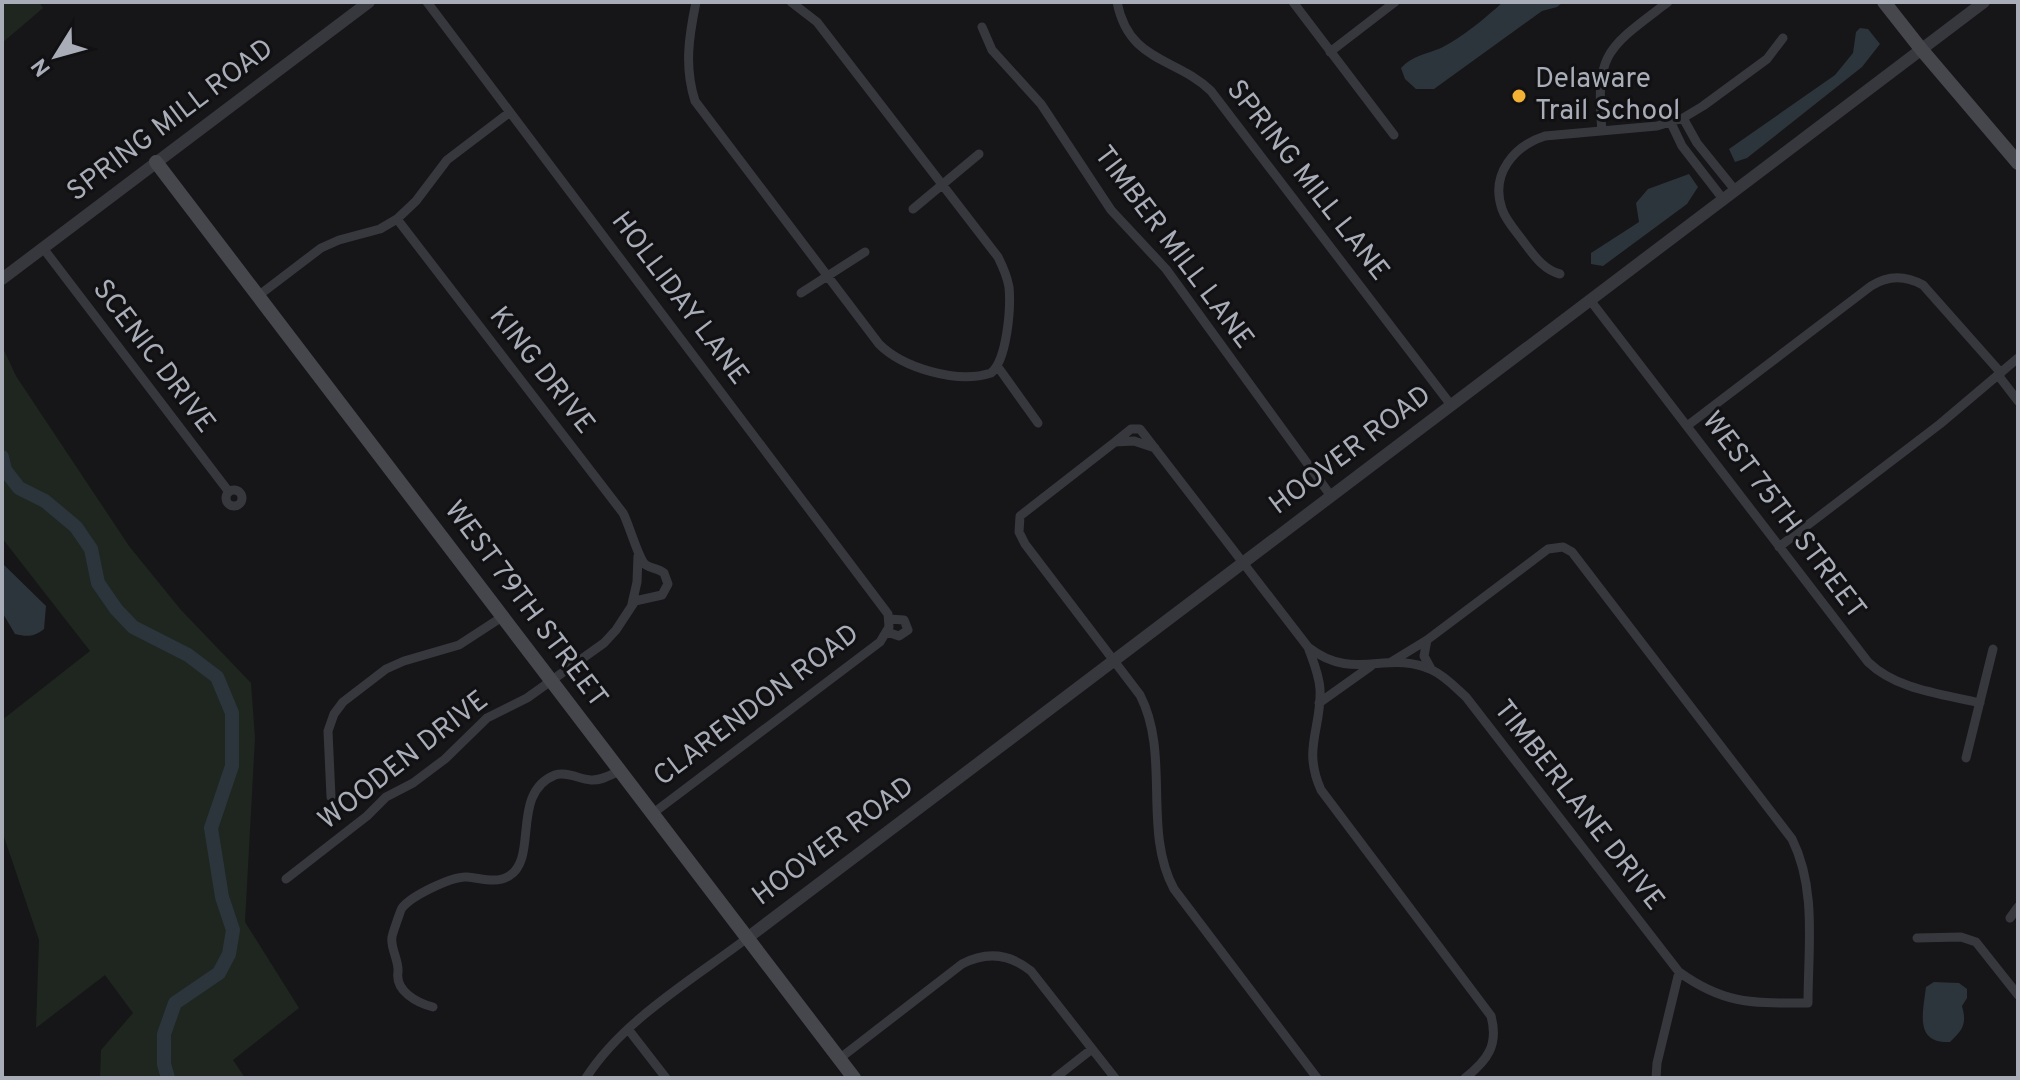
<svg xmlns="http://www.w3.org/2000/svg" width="2020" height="1080" viewBox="0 0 2020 1080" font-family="Overpass,sans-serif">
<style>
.green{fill:#1e261f}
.water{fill:#2c353c}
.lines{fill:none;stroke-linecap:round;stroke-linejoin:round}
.river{stroke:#2c353c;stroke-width:14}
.minor{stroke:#37383d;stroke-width:9}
.tertiary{stroke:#37383d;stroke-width:12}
.secondary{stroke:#45474d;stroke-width:14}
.poi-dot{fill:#f2b134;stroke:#111113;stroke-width:3}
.labels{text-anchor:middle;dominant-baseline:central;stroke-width:6;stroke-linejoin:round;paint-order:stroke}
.poi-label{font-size:28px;fill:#a8adb8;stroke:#111113;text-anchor:start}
.street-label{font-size:28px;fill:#a8adb8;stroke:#111113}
</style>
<rect width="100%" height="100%" fill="#161618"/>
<path class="green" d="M 2,2 L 39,2 L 43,8 L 2,43 Z
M 2,346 L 16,376 L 129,546 L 181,610 L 251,683 L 255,738 L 245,922 L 299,1008 L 233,1060 L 245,1078 L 100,1078 L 101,1050 L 133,1013 L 105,975 L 36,1028 L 39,940 L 2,831 L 2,720 L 90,651 L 2,538 Z"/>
<path class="water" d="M 1503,2 L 1562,3 L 1557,7 L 1542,11 L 1434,89 L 1416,89 L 1405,79 L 1401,68 C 1411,56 1427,54 1441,48 C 1463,37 1484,19 1503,2 Z
M 1860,28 L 1868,29 L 1880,44 L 1862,67 L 1747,158 L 1735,162 L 1729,149 L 1835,75 L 1853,53 L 1856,32 Z
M 1689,174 L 1698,187 L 1687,204 L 1603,266 L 1591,264 L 1591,253 L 1639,222 L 1636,203 L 1648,189 Z
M 2,563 L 46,606 L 44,629 C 34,637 27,637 15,634 L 2,612 Z
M 1934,982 L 1959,983 L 1967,989 L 1967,998 L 1962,1006 C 1967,1024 1963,1030 1950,1042 C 1914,1044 1923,1012 1926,987 Z"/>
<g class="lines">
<path class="river" d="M 2,457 L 5,470 L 19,488 L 45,501 L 76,527 L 91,549 L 98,583 L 116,609 L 133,627 L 188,655 L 217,677 L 232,713 L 232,766 L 211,828 L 222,897 L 233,930 L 229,954 L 219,973 L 175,1003 L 164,1034 L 164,1064 L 168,1078"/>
<path class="minor" d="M 427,2 L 888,614 L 889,627 L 880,642 L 652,814
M 696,2 C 689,36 684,67 695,101 L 879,344 C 903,368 957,384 991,373 C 1007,360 1011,308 1009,287 C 1007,276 1003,267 998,257 L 817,22 L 791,2
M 1117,2 C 1129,63 1176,57 1211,91 L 1451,405
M 1293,2 L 1394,135
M 982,27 L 992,50 L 1041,104 L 1111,210 L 1166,269 L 1331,496
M 1330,52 L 1395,2
M 1683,118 L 1697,143 L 1735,190
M 1671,123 L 1682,146 L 1723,199
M 1602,131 C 1595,51 1608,48 1668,2
M 913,209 L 979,154
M 43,248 L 229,492
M 1560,274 C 1543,270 1533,254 1523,241 C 1516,231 1506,221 1502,209 C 1490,174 1514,146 1545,136 L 1657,126 L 1683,118 L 1703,106 L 1767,59 L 1783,38
M 801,293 L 865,252
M 258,296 L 321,248 L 339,240 L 380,229 L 397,219 L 416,201 L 447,160 L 510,112
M 1590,300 L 1868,662 C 1897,690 1942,694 1980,703
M 998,367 L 1038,423
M 1998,375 L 2018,401
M 1687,426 L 1871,286 C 1888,275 1905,275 1923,285 L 2001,373
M 1115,442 L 1131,429 L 1140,429 L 1308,647 C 1313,661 1319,674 1320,689 C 1322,728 1302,748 1321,790 L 1491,1016 C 1499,1045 1487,1061 1465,1078
M 1155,448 L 1134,441 L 1115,442 L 1020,516 L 1019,532 L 1025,544 L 1140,695 C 1171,755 1142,830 1174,889 L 1317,1078
M226 498a8 8 0 1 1 16 0a8 8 0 1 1-16 0Z
M 1779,547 L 1940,424 L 2018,358
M 632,604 L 637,582 L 638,556
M 887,632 L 899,636 L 908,630 L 904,620 L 889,619
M 1427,640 L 1424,656 L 1431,669
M 1308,647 C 1354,683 1387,649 1432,670 C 1445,676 1455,687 1466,697 L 1679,972 C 1725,1005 1753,1003 1808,1003 C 1808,948 1817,889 1792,839 L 1572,552 L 1563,547 L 1548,549 L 1427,640 L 1391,662
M 1319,703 L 1371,666
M 1966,758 L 1993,649
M 331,797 L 328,731 L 334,714 L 343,702 L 386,669 L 404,661 L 459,645 L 502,617
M 286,879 L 367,816 L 386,797 L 413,783 L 445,759 L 487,718 L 527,698 L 604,643 L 616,630 L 635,601 L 662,595 L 668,584 L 664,573 C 658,568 652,569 646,565 C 639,561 629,524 623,513 L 397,219
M 2010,918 L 2018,907
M 1917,938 L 1961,937 L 1976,942 L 2018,995
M 433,1007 C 417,1003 395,991 398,972 C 399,960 390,948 392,937 C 392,935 401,909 402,908 C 411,896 452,876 467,877 C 481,878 496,884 509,876 C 539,858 510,793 555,775 C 566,771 579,779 591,780 C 601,781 610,775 620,771
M 628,1029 L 666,1078
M 839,1059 L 962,964 C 987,951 1010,954 1031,971 L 1115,1078
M 586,1078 C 622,1021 693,979 746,939
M 1055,1078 L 1092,1049
M 1656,1078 L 1657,1063 L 1679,972"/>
<path class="tertiary" d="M 2,279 L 369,2
M 746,939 L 1984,2"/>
<path class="secondary" d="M 1884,2 L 1921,49 L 2018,163
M 156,162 L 854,1078"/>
</g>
<circle class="poi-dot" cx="1519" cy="96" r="8"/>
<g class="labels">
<g class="poi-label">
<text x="1535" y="80">Delaware<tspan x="1535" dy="32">Trail School</tspan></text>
</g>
<g class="street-label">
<text transform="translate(171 121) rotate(-37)">SPRING MILL ROAD</text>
<text transform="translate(1307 181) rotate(52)">SPRING MILL LANE</text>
<text transform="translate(1173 248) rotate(53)">TIMBER MILL LANE</text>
<text transform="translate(679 299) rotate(53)">HOLLIDAY LANE</text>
<text transform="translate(153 357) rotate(53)">SCENIC DRIVE</text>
<text transform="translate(541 371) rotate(52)">KING DRIVE</text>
<text transform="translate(1351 451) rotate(-37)">HOOVER ROAD</text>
<text transform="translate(1783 516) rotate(53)">WEST 75TH STREET</text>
<text transform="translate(525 605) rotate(53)">WEST 79TH STREET</text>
<text transform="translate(757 706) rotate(-37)">CLARENDON ROAD</text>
<text transform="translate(404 761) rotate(-38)">WOODEN DRIVE</text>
<text transform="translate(1578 806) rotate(52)">TIMBERLANE DRIVE</text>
<text transform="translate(834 842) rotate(-37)">HOOVER ROAD</text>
</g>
</g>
<rect width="2020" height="1080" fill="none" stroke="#a8adb8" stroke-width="8"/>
<g transform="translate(56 56) rotate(233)" stroke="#111113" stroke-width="6" paint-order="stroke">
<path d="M0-6L14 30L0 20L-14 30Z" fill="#a8adb8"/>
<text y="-12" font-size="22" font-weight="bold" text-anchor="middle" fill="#a8adb8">N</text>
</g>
</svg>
